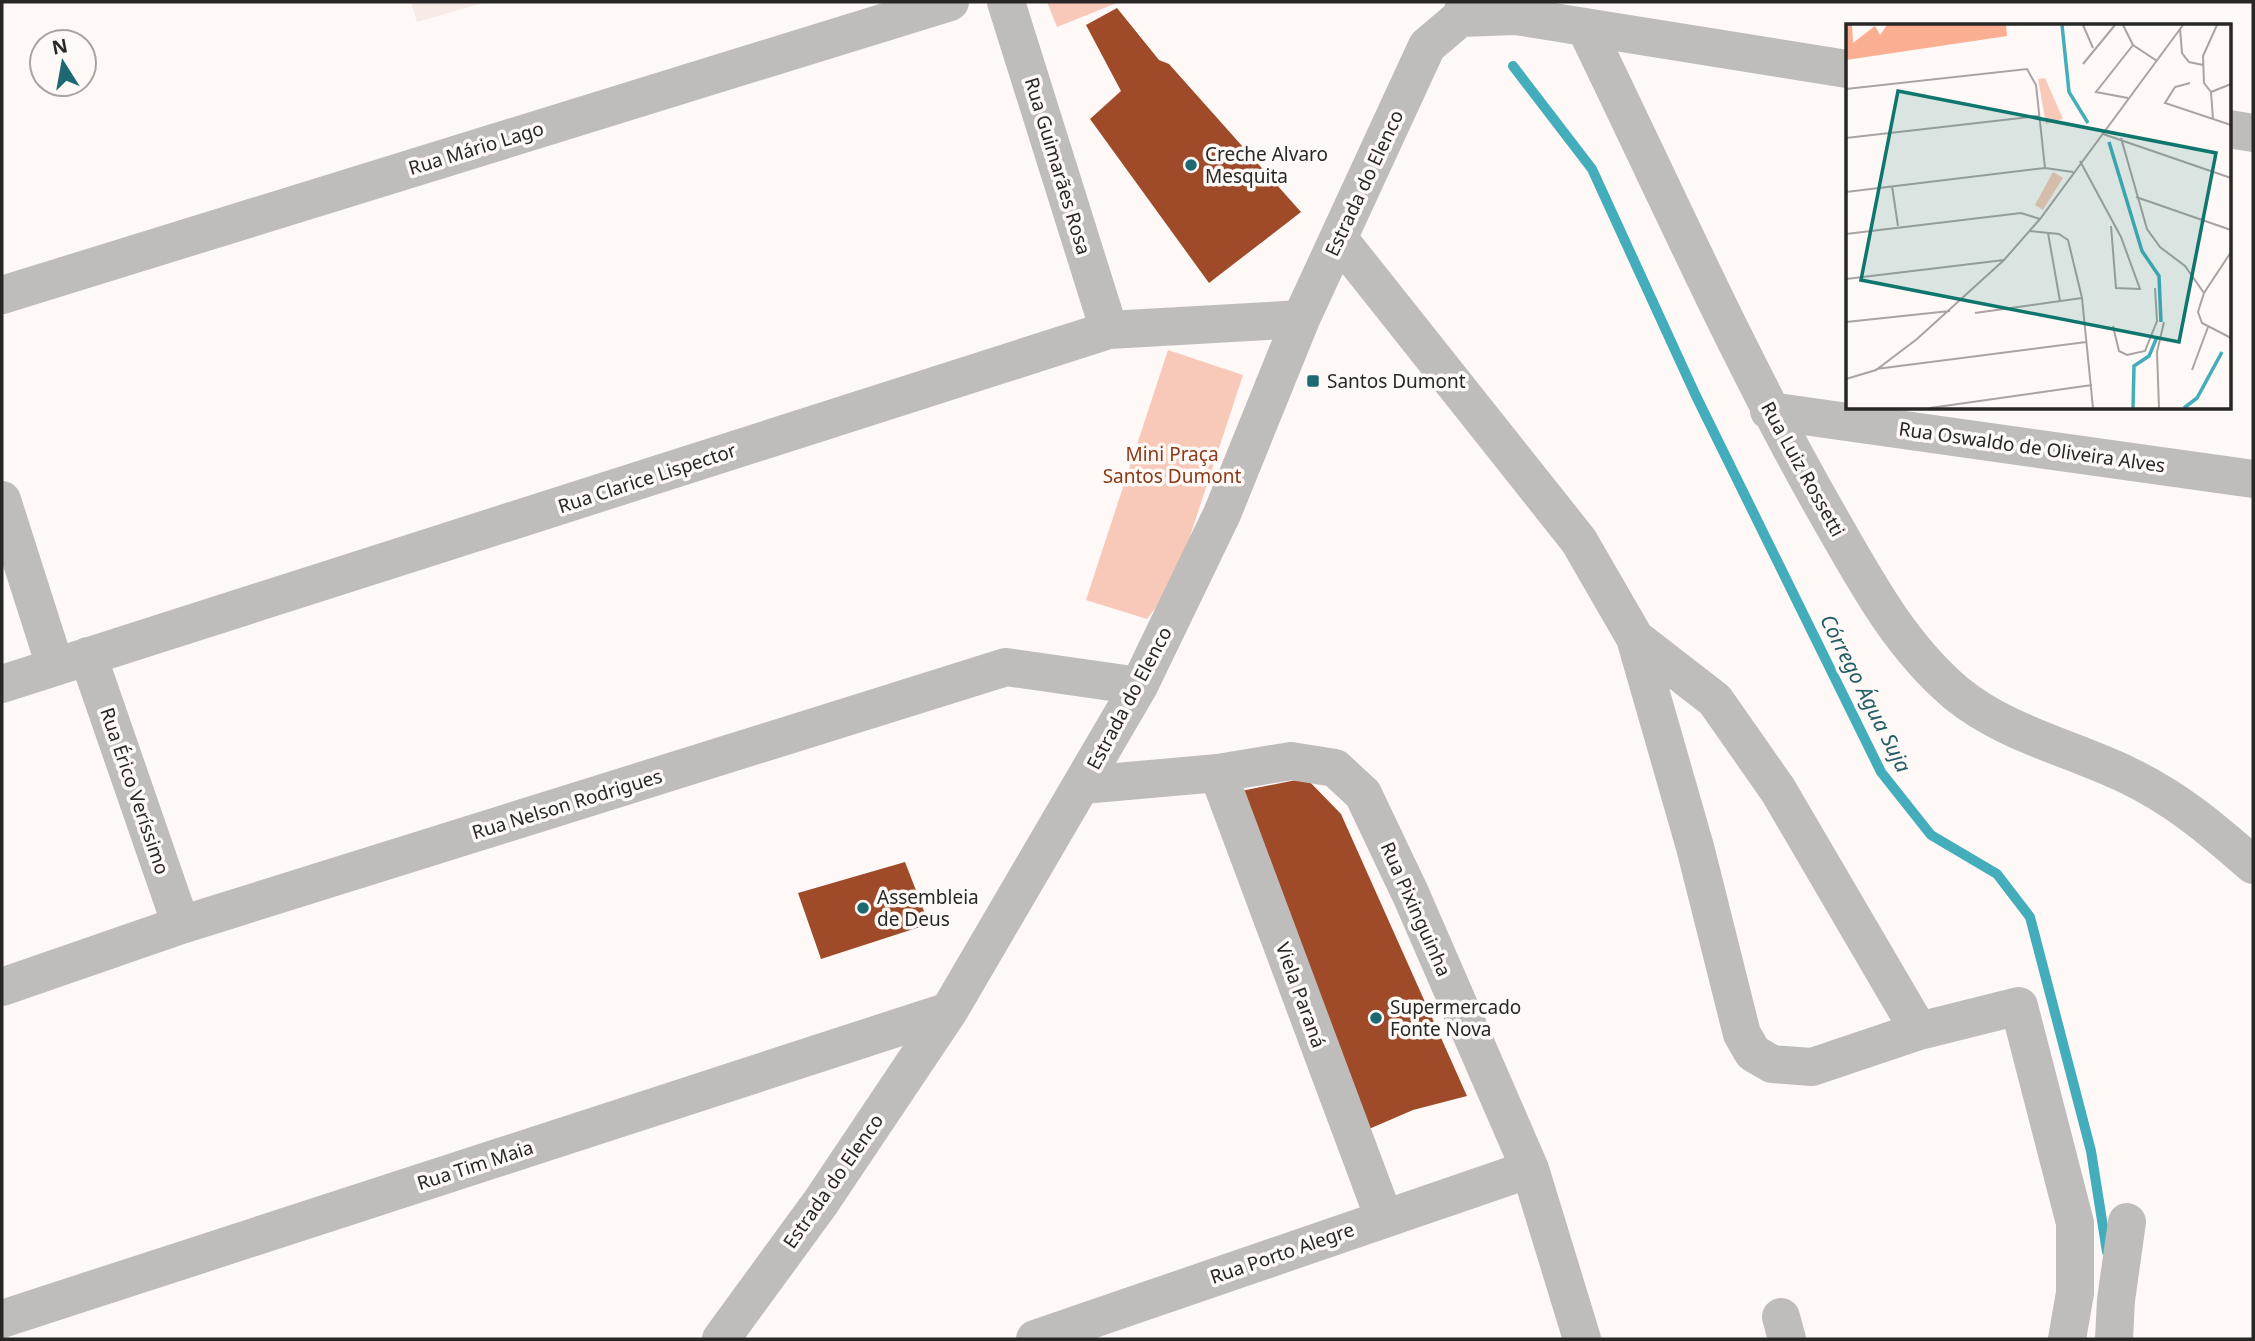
<svg xmlns="http://www.w3.org/2000/svg" width="2255" height="1341" viewBox="0 0 2255 1341" font-family="'Noto Sans',sans-serif">
<style>
.built{fill:#f8eae5}
.green{fill:#f8c9b8}
.lines{fill:none;stroke-linecap:round;stroke-linejoin:round}
.stream{stroke:#44adbb;stroke-width:10}
.building{fill:#9f4b29}
.minor{stroke:#bfbdbc;stroke-width:38}
.poi-dot{fill:#1d6972;stroke:#fef8f6;stroke-width:2.5}
.labels{text-anchor:middle;dominant-baseline:central;stroke-width:7;stroke-linejoin:round;paint-order:stroke}
.street-label{font-size:19px;fill:#292726;stroke:#fef8f6}
.poi-label{font-size:19px;fill:#292726;stroke:#fef8f6;text-anchor:start}
.park-label{font-size:19px;fill:#8b3916;stroke:#fef8f6}
.water-label{font-size:21px;font-style:italic;fill:#235d65;stroke:#fef8f6}
.inset-river{fill:none;stroke:#44adbb;stroke-width:3.5}
.inset-road{fill:none;stroke:#a9a4a3;stroke-width:2}
.view{fill:#0f766e;fill-opacity:0.15;stroke:#0f766e;stroke-width:3.5}
.inset-edge{fill:none;stroke:#292726;stroke-width:3.5}
</style>
<rect width="100%" height="100%" fill="#fef8f6"/>
<path class="built" d="M 411,2 L 486,2 L 417,22 Z"/>
<path class="green" d="M 1047,2 L 1119,2 L 1057,27 Z
M 1168,350 L 1243,375 L 1175,582 L 1147,619 L 1086,600 Z"/>
<g class="lines">
<path class="stream" d="M 1513,66 L 1592,169 L 1696,396 L 1881,772 L 1931,835 L 1997,874 L 2030,917 L 2091,1151 L 2107,1252"/>
</g>
<path class="building" d="M 1117,8 L 1159,60 L 1169,64 L 1301,212 L 1209,283 L 1090,119 L 1121,91 L 1086,25 Z
M 1306,778 L 1341,814 L 1467,1096 L 1413,1110 L 1362,1132 L 1236,792 Z
M 905,862 L 929,924 L 821,959 L 798,893 Z"/>
<g class="lines">
<path class="minor" d="M 1006,2 L 1109,330
M 1460,18 L 1516,16 L 1847,69
M 1586,29 C 1664,189 1736,353 1824,508 C 1862,574 1897,643 1956,693 C 2004,733 2071,748 2127,775 C 2177,799 2212,829 2253,865
M 2229,129 L 2253,133
M 1339,239 L 1579,541 L 1635,638 L 1715,700 L 1778,790 L 1919,1031
M 2,295 L 950,2
M 1769,411 L 2253,479
M 2,500 L 55,666
M 1635,638 L 1695,847 L 1742,1034 L 1753,1053 L 1772,1064 L 1812,1067 L 1919,1031 L 2019,1006 L 2075,1223 L 2075,1293 L 2067,1339
M 88,656 L 181,925
M 2,684 L 1109,330 L 1301,319
M 1218,773 L 1384,1218
M 1082,785 L 1218,773 L 1291,761 L 1335,768 L 1363,794 L 1411,895 L 1530,1169 L 1582,1339
M 2,987 L 181,925 L 1006,667 L 1139,686
M 1781,1317 L 1787,1339
M 2,1319 L 949,1011
M 721,1339 L 821,1202 L 949,1011 L 1139,686 L 1222,514 L 1301,319 L 1427,46 L 1460,18 L 1467,2
M 1035,1339 L 1530,1169
M 2114,1339 L 2116,1300 L 2127,1222"/>
</g>
<g class="poi-dot">
<circle cx="1191" cy="165" r="7"/>
<rect x="1306" y="374" width="14" height="14" rx="3.5"/>
<circle cx="863" cy="908" r="7"/>
<circle cx="1376" cy="1018" r="7"/>
</g>
<g class="labels">
<g class="street-label">
<text transform="translate(476 148) rotate(-17)">Rua Mário Lago</text>
<text transform="translate(1058 166) rotate(73)">Rua Guimarães Rosa</text>
<text transform="translate(1364 183) rotate(-65)">Estrada do Elenco</text>
<text transform="translate(2032 447) rotate(8)">Rua Oswaldo de Oliveira Alves</text>
<text transform="translate(1803 469) rotate(61)">Rua Luiz Rossetti</text>
<text transform="translate(647 478) rotate(-18)">Rua Clarice Lispector</text>
<text transform="translate(1129 698) rotate(-62)">Estrada do Elenco</text>
<text transform="translate(135 791) rotate(71)">Rua Érico Veríssimo</text>
<text transform="translate(567 804) rotate(-17)">Rua Nelson Rodrigues</text>
<text transform="translate(1416 909) rotate(66)">Rua Pixinguinha</text>
<text transform="translate(1301 995) rotate(70)">Viela Paraná</text>
<text transform="translate(475 1165) rotate(-18)">Rua Tim Maia</text>
<text transform="translate(833 1181) rotate(-55)">Estrada do Elenco</text>
<text transform="translate(1282 1253) rotate(-19)">Rua Porto Alegre</text>
</g>
<g class="poi-label">
<text x="1205" y="154">Creche Alvaro<tspan x="1205" dy="22">Mesquita</tspan></text>
<text x="1327" y="381">Santos Dumont</text>
<text x="877" y="897">Assembleia<tspan x="877" dy="22">de Deus</tspan></text>
<text x="1390" y="1007">Supermercado<tspan x="1390" dy="22">Fonte Nova</tspan></text>
</g>
<g class="park-label">
<text x="1172" y="454">Mini Praça<tspan x="1172" dy="22">Santos Dumont</tspan></text>
</g>
<g class="water-label">
<text transform="translate(1866 693) rotate(63)">Córrego Água Suja</text>
</g>
</g>
<g transform="translate(1846 24)">
<rect width="385" height="385" fill="#fef8f6"/>
<path d="M 199,54 L 217,95 L 200,100 L 192,55 ZM 207,148 L 217,154 L 197,186 L 189,181 Z" fill="#f8c9b8"/>
<path d="M 0,1 L 6,1 L 7,19 L 29,2 L 34,11 L 41,1 L 160,1 L 161,12 L 0,36 Z" fill="#faae92"/>
<path class="inset-river" d="M 216,1 L 223,68 L 242,99M 263,118 L 296,227 L 313,252 L 315,298M 287,384 L 288,342 L 303,332 L 311,313M 338,384 L 351,374 L 376,328"/>
<path class="inset-road" d="M 237,1 L 247,24M 277,1 L 287,21 L 311,37M 334,4 L 336,29 L 343,38 L 357,41M 237,40 L 269,1M 344,59 L 329,63 L 319,79 L 385,101M 0,65 L 181,45 L 190,61 L 199,144M 365,68 L 358,59 L 357,32 L 371,1M 282,74 L 250,68 L 287,21M 367,95 L 365,68 L 385,60M 257,110 L 385,154M 0,114 L 193,92M 275,114 L 301,205 L 314,223 L 339,242 L 358,269M 234,137 L 275,213 L 294,265 L 270,264 L 265,202M 46,162 L 52,202M 0,168 L 199,144 L 227,148M 290,173 L 385,206M 183,207 L 213,210 L 222,216 L 236,274 L 247,384M 202,209 L 214,277M 0,210 L 175,189 L 194,195M 385,228 L 358,269 L 352,288 L 356,299 L 385,314M 0,255 L 158,236M 129,289 L 236,274M 0,298 L 104,287M 267,302 L 273,327 L 281,331 L 299,327 L 311,297 L 309,264M 30,345 L 240,318M 346,346 L 362,303M 0,355 L 30,346 L 71,315 L 158,236 L 194,195 L 337,1M 84,384 L 246,361M 313,384 L 311,328 L 318,298"/>
<path class="view" d="M 52,67 L 370,129 L 333,318 L 15,256 Z"/>
<rect width="385" height="385" class="inset-edge"/>
</g>
<rect width="2255" height="1341" fill="none" stroke="#292726" stroke-width="7"/>
<g transform="translate(63 63) rotate(349)"><circle r="33" fill="#fef8f6" stroke="#a9a4a3" stroke-width="2"/>
<path d="M0-5L12 26L0 18L-12 26Z" fill="#1d6972"/>
<text y="-10" font-size="19" font-weight="bold" text-anchor="middle" fill="#292726">N</text>
</g>
</svg>
